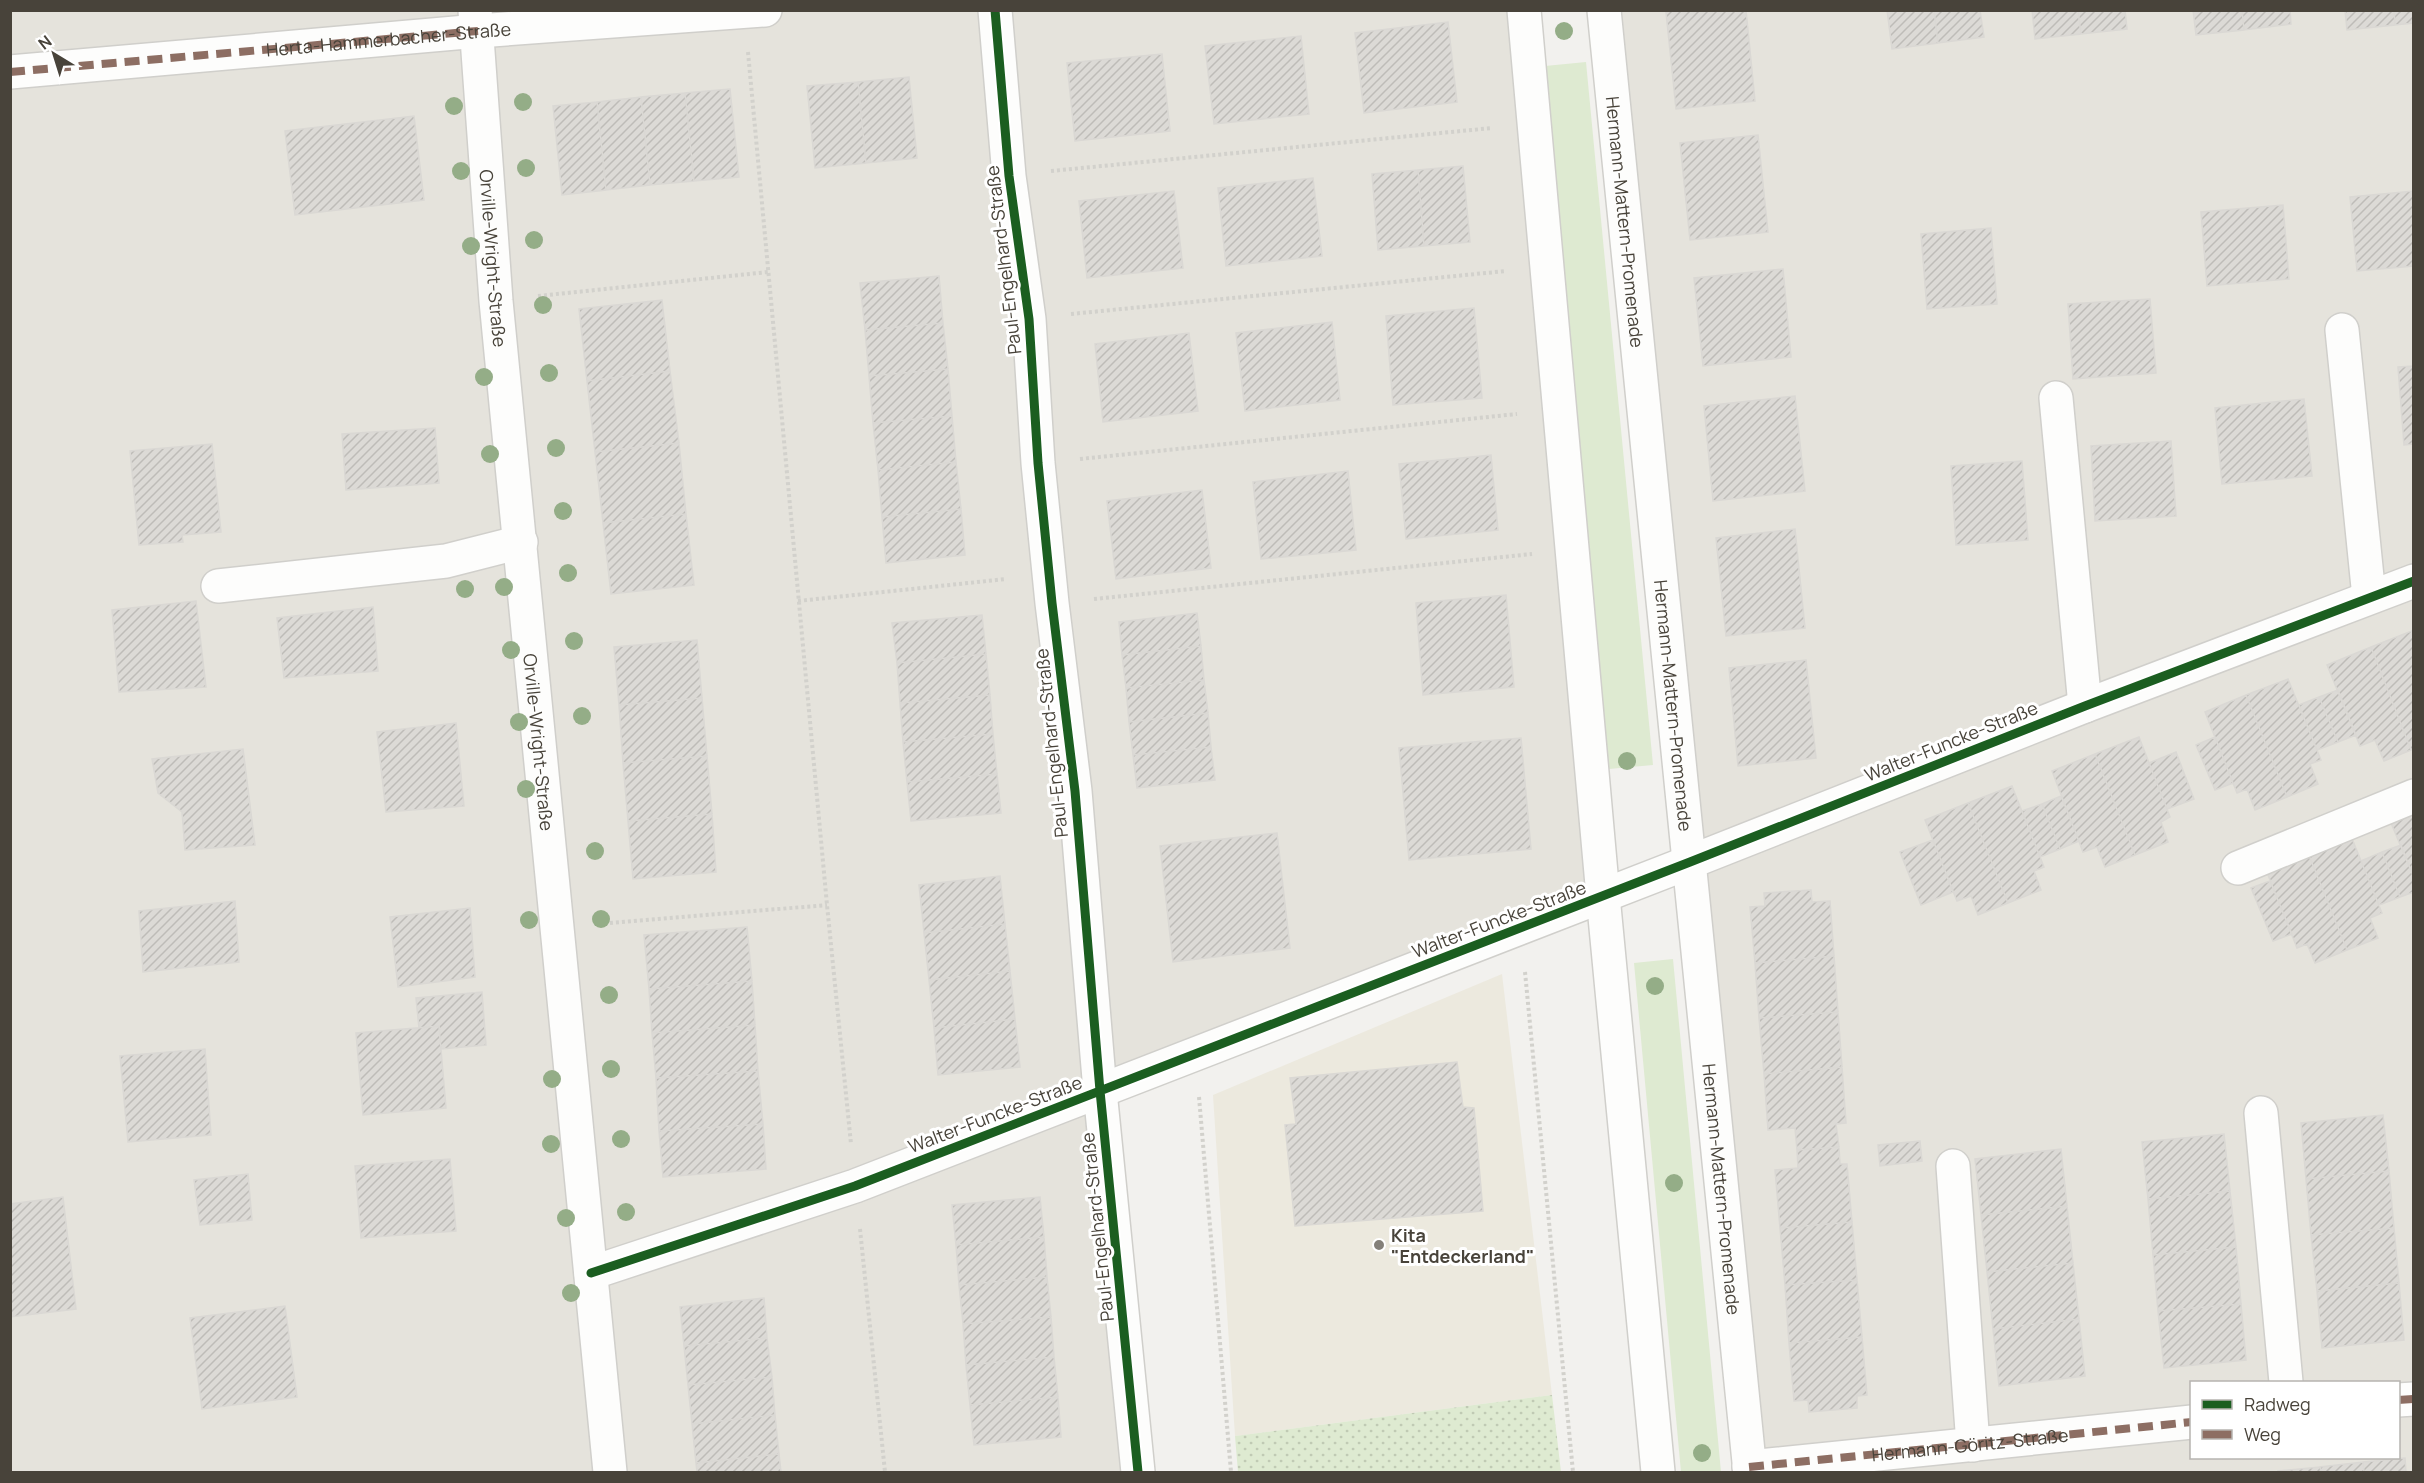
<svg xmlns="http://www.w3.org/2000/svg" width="2424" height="1483" viewBox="0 0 2424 1483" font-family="Manrope,sans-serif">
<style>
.residential{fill:#e5e3dc;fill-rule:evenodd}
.education{fill:#ece9de}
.green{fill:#deead1}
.park{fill:url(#park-dots)}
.building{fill:url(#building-hatch);stroke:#dad8d4;stroke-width:1.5}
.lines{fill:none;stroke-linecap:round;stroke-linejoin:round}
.minor-casing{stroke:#d0cfcb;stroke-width:36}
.path{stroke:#d2d1cc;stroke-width:4;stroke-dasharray:3 3;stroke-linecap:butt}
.minor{stroke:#fdfdfc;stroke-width:33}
.quiet{stroke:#8d6e63;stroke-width:8;stroke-dasharray:15 8;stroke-linecap:butt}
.cycleway-casing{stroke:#fff;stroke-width:13}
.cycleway{stroke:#1b5e20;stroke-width:9}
.tree{fill:#94ad87}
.poi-dot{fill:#848079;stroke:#fff;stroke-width:2}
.labels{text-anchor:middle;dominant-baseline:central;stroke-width:6;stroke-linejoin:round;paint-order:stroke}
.street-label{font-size:18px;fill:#48433a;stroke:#fff}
.poi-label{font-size:18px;font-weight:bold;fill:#48433a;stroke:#fff;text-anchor:start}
</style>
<defs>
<pattern id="park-dots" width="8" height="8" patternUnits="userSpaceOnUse" patternTransform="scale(1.5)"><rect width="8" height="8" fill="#deead1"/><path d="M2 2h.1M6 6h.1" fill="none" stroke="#c0cab4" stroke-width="1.8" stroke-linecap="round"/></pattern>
<pattern id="building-hatch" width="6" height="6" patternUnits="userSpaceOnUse" patternTransform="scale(1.5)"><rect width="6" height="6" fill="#dcdad6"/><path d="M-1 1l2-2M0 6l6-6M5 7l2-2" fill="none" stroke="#bebcb8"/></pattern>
</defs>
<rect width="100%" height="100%" fill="#f2f1ee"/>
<path class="residential" d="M 10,11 L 1524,11 L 1603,896 L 1100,1091 L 1138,1472 L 11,1472 Z
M 1604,11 L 2413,11 L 2413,1472 L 1750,1472 ZM 2192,1382 L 2398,1382 L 2398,1458 L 2192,1458 Z"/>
<path class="education" d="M 1502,974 L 1552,1395 L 1235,1436 L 1213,1095 Z"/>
<path class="green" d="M 1586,62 L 1653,765 L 1609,769 L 1545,66 Z
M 1673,959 L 1721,1472 L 1681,1472 L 1634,963 Z"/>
<path class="park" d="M 1552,1395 L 1561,1472 L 1238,1472 L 1235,1436 Z"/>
<path class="building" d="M 1677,10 L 1746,10 L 1755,101 L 1676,109 L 1666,12 Z
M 1887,10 L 1934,10 L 1938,43 L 1892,49 Z
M 1934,10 L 1980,10 L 1984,37 L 1938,43 Z
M 2032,10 L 2078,10 L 2081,34 L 2035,39 Z
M 2078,10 L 2125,10 L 2127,29 L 2081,34 Z
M 2193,10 L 2242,10 L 2244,30 L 2196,35 Z
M 2242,10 L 2290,10 L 2291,24 L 2244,30 Z
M 2345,10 L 2394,10 L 2395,25 L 2347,30 Z
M 2394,10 L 2414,10 L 2414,23 L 2395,25 Z
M 1448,22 L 1457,102 L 1364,113 L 1355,33 Z
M 1301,36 L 1309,114 L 1214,124 L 1205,46 Z
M 1162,54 L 1170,131 L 1075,141 L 1067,63 Z
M 909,77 L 917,158 L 866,163 L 858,82 Z
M 858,82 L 866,163 L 815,168 L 807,86 Z
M 730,89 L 739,177 L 694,181 L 685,93 Z
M 685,93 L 694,181 L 650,185 L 641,97 Z
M 641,97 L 650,185 L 606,190 L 597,102 Z
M 597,102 L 606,190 L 562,195 L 553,106 Z
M 414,116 L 424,200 L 295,215 L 285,131 Z
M 1758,135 L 1768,232 L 1690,240 L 1680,143 Z
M 1463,166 L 1470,242 L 1424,246 L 1418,170 Z
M 1418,170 L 1424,246 L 1378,250 L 1372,174 Z
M 1313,178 L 1322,256 L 1226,266 L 1218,188 Z
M 1174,191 L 1183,268 L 1087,278 L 1079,201 Z
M 2414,191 L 2414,266 L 2357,271 L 2350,197 Z
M 2283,205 L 2289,279 L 2207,286 L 2201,212 Z
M 1991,228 L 1997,304 L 1927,309 L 1921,234 Z
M 1783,269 L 1791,357 L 1703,366 L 1694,278 Z
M 939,276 L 943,323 L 865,330 L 860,283 Z
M 2150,299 L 2156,373 L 2073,379 L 2068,304 Z
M 662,300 L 670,371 L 587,381 L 579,309 Z
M 1474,308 L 1482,398 L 1393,405 L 1386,316 Z
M 1332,322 L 1340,400 L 1245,411 L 1236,333 Z
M 943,323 L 948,369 L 869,376 L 865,330 Z
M 1189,333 L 1198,411 L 1103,422 L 1095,344 Z
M 2414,366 L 2414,444 L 2404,445 L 2398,367 Z
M 948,369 L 952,416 L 873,423 L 869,376 Z
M 670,371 L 679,443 L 595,452 L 587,381 Z
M 1795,396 L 1805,491 L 1713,501 L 1704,406 Z
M 2304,399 L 2312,476 L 2222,484 L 2215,408 Z
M 952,416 L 956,462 L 878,470 L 873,423 Z
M 435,428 L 439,483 L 346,490 L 342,434 Z
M 2171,441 L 2176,516 L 2095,521 L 2091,446 Z
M 679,443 L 686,514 L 603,523 L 595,452 Z
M 212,444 L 221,532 L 182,535 L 183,542 L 139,545 L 130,451 Z
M 1491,455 L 1498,530 L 1406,539 L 1399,464 Z
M 2022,461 L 2028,540 L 1956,545 L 1951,466 Z
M 956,462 L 961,509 L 882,517 L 878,470 Z
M 1348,471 L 1356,550 L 1261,559 L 1253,482 Z
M 1202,490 L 1211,568 L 1116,579 L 1107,501 Z
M 961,509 L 965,555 L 886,563 L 882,517 Z
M 686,514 L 694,585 L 611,594 L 603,523 Z
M 1795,529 L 1805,628 L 1726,636 L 1716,538 Z
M 1506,595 L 1514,687 L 1423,695 L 1416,603 Z
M 196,601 L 206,687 L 119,692 L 112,610 Z
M 373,607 L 378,671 L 284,678 L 277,618 Z
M 1197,613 L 1201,646 L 1122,655 L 1119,622 Z
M 982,615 L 986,654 L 897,663 L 892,623 Z
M 2414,630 L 2414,749 L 2411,750 L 2371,647 Z
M 697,640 L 702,698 L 619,705 L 614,647 Z
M 1201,646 L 1204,680 L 1126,688 L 1122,655 Z
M 2371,647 L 2411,750 L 2384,761 L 2375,740 L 2360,746 L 2327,665 Z
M 986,654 L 990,695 L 900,703 L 897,663 Z
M 1806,660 L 1816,758 L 1738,766 L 1729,668 Z
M 2288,679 L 2321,760 L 2310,764 L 2318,784 L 2287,797 L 2246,695 Z
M 1204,680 L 1208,713 L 1129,722 L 1126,688 Z
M 2338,690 L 2356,735 L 2338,742 L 2319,697 Z
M 990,695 L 993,734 L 903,742 L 900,703 Z
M 2246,695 L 2287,797 L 2255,810 L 2247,789 L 2237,793 L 2205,712 Z
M 2319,697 L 2338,742 L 2317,750 L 2299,705 Z
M 702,698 L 707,756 L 623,763 L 619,705 Z
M 1208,713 L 1211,747 L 1133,755 L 1129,722 Z
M 456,723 L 464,806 L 386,812 L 377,732 Z
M 993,734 L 997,774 L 907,782 L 903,742 Z
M 2139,737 L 2170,817 L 2161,822 L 2168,842 L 2135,855 L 2095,754 Z
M 2215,737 L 2233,783 L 2215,790 L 2196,745 Z
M 1521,738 L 1531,849 L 1409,860 L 1399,748 Z
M 1211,747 L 1215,780 L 1137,788 L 1133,755 Z
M 243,749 L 255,845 L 185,850 L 182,812 L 158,793 L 152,759 Z
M 2176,752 L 2194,799 L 2167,809 L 2149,763 Z
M 2095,754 L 2135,855 L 2105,867 L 2097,847 L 2083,852 L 2052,771 Z
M 707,756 L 712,814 L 628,821 L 623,763 Z
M 997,774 L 1001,813 L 911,821 L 907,782 Z
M 2012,786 L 2044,867 L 2034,871 L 2041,890 L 2008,903 L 1968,803 Z
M 2061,796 L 2079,841 L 2060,849 L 2042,804 Z
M 1968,803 L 2008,903 L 1978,915 L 1971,896 L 1957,901 L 1925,820 Z
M 2042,804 L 2060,849 L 2040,857 L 2022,811 Z
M 712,814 L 716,872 L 633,879 L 628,821 Z
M 2414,814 L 2414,878 L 2391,823 Z
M 1277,833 L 1290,948 L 1173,962 L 1160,846 Z
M 2351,836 L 2382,913 L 2370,918 L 2378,938 L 2347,950 L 2308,853 Z
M 1933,840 L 1953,892 L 1921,905 L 1900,852 Z
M 2401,845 L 2414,878 L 2414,892 L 2400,897 L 2382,852 Z
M 2382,852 L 2400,897 L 2379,905 L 2361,861 Z
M 2308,853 L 2347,950 L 2315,963 L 2307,944 L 2297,948 L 2266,870 Z
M 1000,876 L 1005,924 L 924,933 L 919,885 Z
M 2270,881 L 2292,934 L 2273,941 L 2251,888 Z
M 1811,890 L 1812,902 L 1830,901 L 1834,956 L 1755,963 L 1750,907 L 1765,906 L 1764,893 Z
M 235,901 L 239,962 L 143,972 L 139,911 Z
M 470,908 L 475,977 L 398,987 L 390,917 Z
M 1005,924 L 1010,971 L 929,980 L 924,933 Z
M 747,927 L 752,981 L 649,989 L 644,935 Z
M 1834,956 L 1838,1012 L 1759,1018 L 1755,963 Z
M 1010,971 L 1015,1019 L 934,1028 L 929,980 Z
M 752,981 L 755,1025 L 652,1033 L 649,989 Z
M 482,992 L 486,1045 L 441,1049 L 439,1026 L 419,1028 L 416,998 Z
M 1838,1012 L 1842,1067 L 1764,1074 L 1759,1018 Z
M 1015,1019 L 1020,1067 L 938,1075 L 934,1028 Z
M 755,1025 L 758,1071 L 656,1078 L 652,1033 Z
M 439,1026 L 446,1108 L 363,1115 L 356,1033 Z
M 205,1049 L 211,1135 L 128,1142 L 120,1056 Z
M 1457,1062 L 1463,1107 L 1474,1108 L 1483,1211 L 1295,1226 L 1285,1125 L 1296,1124 L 1290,1078 Z
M 1842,1067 L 1846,1123 L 1836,1124 L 1839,1147 L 1797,1150 L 1795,1128 L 1768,1130 L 1764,1074 Z
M 758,1071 L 763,1124 L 659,1131 L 656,1078 Z
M 2383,1115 L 2389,1171 L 2306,1179 L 2301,1123 Z
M 763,1124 L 766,1169 L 663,1177 L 659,1131 Z
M 2224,1134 L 2230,1191 L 2148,1199 L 2142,1142 Z
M 1920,1141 L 1922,1161 L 1880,1166 L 1878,1145 Z
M 1839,1147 L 1840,1164 L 1847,1164 L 1852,1222 L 1780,1228 L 1775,1170 L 1798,1168 L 1797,1150 Z
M 2061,1149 L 2067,1206 L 1981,1215 L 1975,1159 Z
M 450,1159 L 456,1231 L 361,1238 L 355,1166 Z
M 2389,1171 L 2394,1228 L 2311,1235 L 2306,1179 Z
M 248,1174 L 252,1220 L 200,1225 L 194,1180 Z
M 2230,1191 L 2236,1247 L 2153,1255 L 2148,1199 Z
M 63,1197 L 76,1309 L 10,1317 L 10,1204 Z
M 1040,1197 L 1044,1237 L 956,1245 L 952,1205 Z
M 2067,1206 L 2073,1263 L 1987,1272 L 1981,1215 Z
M 1852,1222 L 1857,1280 L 1785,1285 L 1780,1228 Z
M 2394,1228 L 2399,1283 L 2317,1291 L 2311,1235 Z
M 1044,1237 L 1047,1277 L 959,1285 L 956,1245 Z
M 2236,1247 L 2241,1304 L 2158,1311 L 2153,1255 Z
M 2073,1263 L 2079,1319 L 1993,1329 L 1987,1272 Z
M 1047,1277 L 1051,1317 L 963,1324 L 959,1285 Z
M 1857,1280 L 1862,1337 L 1789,1343 L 1785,1285 Z
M 2399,1283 L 2404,1340 L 2322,1348 L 2317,1291 Z
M 764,1298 L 767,1338 L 684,1346 L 680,1307 Z
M 2241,1304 L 2246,1360 L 2164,1368 L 2158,1311 Z
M 285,1306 L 297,1397 L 202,1409 L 190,1318 Z
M 1051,1317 L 1054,1357 L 966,1365 L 963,1324 Z
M 2079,1319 L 2085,1376 L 1999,1386 L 1993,1329 Z
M 1862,1337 L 1867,1395 L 1857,1396 L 1857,1408 L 1809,1412 L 1808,1400 L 1794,1401 L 1789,1343 Z
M 767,1338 L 772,1377 L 688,1385 L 684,1346 Z
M 1054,1357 L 1058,1397 L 970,1405 L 966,1365 Z
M 772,1377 L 775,1415 L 692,1424 L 688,1385 Z
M 1058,1397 L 1061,1437 L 974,1445 L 970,1405 Z
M 775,1415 L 779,1454 L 696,1463 L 692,1424 Z
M 779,1454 L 781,1472 L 697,1472 L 696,1463 Z
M 2405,1458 L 2406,1472 L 2364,1472 L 2363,1462 Z
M 2363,1462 L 2364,1472 L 2321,1472 L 2320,1467 Z
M 2320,1467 L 2321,1472 L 2278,1472 L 2278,1471 Z"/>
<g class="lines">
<defs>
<g id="minor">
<path id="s1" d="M 475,10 L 496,301 L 610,1472"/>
<path d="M 995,10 L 1009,176 L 1029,319 L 1038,463 L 1052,603 L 1075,791 L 1100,1091 L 1138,1472"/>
<path d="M 1524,10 L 1603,896 L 1658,1472"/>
<path id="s2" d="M 1604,10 L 1750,1472"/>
<path id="s3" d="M 10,72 L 478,31 L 765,10"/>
<path d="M 2342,330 L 2369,597"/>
<path d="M 2056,398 L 2085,706"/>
<path d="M 218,586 L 446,561 L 521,542"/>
<path d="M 2238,868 L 2414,796"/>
<path d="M 2261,1113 L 2286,1382"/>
<path d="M 1953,1166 L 1973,1445"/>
<path d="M 591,1273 L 855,1186 L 1690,862 L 2085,706 L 2414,581"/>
<path d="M 2398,1400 L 2414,1399"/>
<path id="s4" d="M 1749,1467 L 2192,1422"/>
</g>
</defs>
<use href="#minor" class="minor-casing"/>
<path class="path" d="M 748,52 L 827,905 L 851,1144
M 1051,171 L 1492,128
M 538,296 L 768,272
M 1071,314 L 1506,271
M 1080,459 L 1517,414
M 1094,599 L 1532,554
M 798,601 L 1006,579
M 598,924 L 827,905
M 1525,972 L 1573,1472
M 1199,1097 L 1231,1472
M 860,1229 L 885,1472"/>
<use href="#minor" class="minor"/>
<path class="quiet" d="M 10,72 L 478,31
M 2398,1400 L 2414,1399
M 1749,1467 L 2192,1422"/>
<defs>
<path id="cycleway" d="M 995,10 L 1009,176 L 1029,319 L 1038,463 L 1052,603 L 1075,791 L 1100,1091 L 1138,1472
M 591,1273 L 855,1186 L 1690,862 L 2085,706 L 2414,581"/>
</defs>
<use href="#cycleway" class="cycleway-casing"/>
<use href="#cycleway" class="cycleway"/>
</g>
<g class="tree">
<circle cx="1564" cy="31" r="9"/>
<circle cx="523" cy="102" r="9"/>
<circle cx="454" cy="106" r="9"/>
<circle cx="526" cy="168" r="9"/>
<circle cx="461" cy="171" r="9"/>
<circle cx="534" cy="240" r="9"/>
<circle cx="471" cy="246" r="9"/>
<circle cx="543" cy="305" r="9"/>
<circle cx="549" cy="373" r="9"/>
<circle cx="484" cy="377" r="9"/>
<circle cx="556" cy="448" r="9"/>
<circle cx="490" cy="454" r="9"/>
<circle cx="563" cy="511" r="9"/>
<circle cx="568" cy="573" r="9"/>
<circle cx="504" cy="587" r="9"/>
<circle cx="465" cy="589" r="9"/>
<circle cx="574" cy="641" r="9"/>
<circle cx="511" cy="650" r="9"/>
<circle cx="582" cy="716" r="9"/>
<circle cx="519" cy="722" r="9"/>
<circle cx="1627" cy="761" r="9"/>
<circle cx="526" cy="789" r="9"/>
<circle cx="595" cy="851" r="9"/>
<circle cx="601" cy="919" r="9"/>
<circle cx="529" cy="920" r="9"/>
<circle cx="1655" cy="986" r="9"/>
<circle cx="609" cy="995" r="9"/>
<circle cx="611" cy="1069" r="9"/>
<circle cx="552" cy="1079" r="9"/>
<circle cx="621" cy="1139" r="9"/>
<circle cx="551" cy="1144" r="9"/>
<circle cx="1674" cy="1183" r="9"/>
<circle cx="626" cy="1212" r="9"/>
<circle cx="566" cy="1218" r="9"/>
<circle cx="571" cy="1293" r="9"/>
<circle cx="1702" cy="1453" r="9"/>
</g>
<circle class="poi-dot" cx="1379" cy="1245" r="6"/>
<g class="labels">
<g class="street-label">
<text stroke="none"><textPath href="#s3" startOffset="380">Herta-Hammerbacher-Straße</textPath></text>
<text stroke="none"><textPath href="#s2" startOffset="213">Hermann-Mattern-Promenade</textPath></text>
<text stroke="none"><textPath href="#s1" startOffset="249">Orville-Wright-Straße</textPath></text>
<text transform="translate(1003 260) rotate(-97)">Paul-Engelhard-Straße</text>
<text stroke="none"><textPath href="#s2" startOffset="699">Hermann-Mattern-Promenade</textPath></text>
<text transform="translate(1951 741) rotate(-22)">Walter-Funcke-Straße</text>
<text stroke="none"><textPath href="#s1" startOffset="735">Orville-Wright-Straße</textPath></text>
<text transform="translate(1051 743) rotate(-96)">Paul-Engelhard-Straße</text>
<text transform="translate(1499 919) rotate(-21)">Walter-Funcke-Straße</text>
<text transform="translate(995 1114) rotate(-21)">Walter-Funcke-Straße</text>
<text stroke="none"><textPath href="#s2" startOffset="1185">Hermann-Mattern-Promenade</textPath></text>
<text transform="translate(1097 1227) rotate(-96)">Paul-Engelhard-Straße</text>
<text stroke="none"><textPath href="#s4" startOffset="222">Hermann-Göritz-Straße</textPath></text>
</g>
<g class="poi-label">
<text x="1391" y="1235">Kita<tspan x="1391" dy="21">"Entdeckerland"</tspan></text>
</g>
</g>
<rect width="2424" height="1483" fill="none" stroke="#48433a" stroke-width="24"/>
<rect x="2190" y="1381" width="210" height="78" fill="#ffffff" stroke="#b6b4b0" stroke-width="1.5"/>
<rect x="2202" y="1400" width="30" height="9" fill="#1b5e20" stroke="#b6b4b0" stroke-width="1.5"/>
<text x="2244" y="1411" font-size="18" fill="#48433a">Radweg</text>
<rect x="2202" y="1430" width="30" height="9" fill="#8d6e63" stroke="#b6b4b0" stroke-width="1.5"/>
<text x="2244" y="1441" font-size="18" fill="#48433a">Weg</text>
<g transform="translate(54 54) rotate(322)" stroke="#ffffff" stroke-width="4.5" paint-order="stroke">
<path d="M0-4.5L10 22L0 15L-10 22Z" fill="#48433a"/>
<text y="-9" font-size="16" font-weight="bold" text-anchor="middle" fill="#48433a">N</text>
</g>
</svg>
